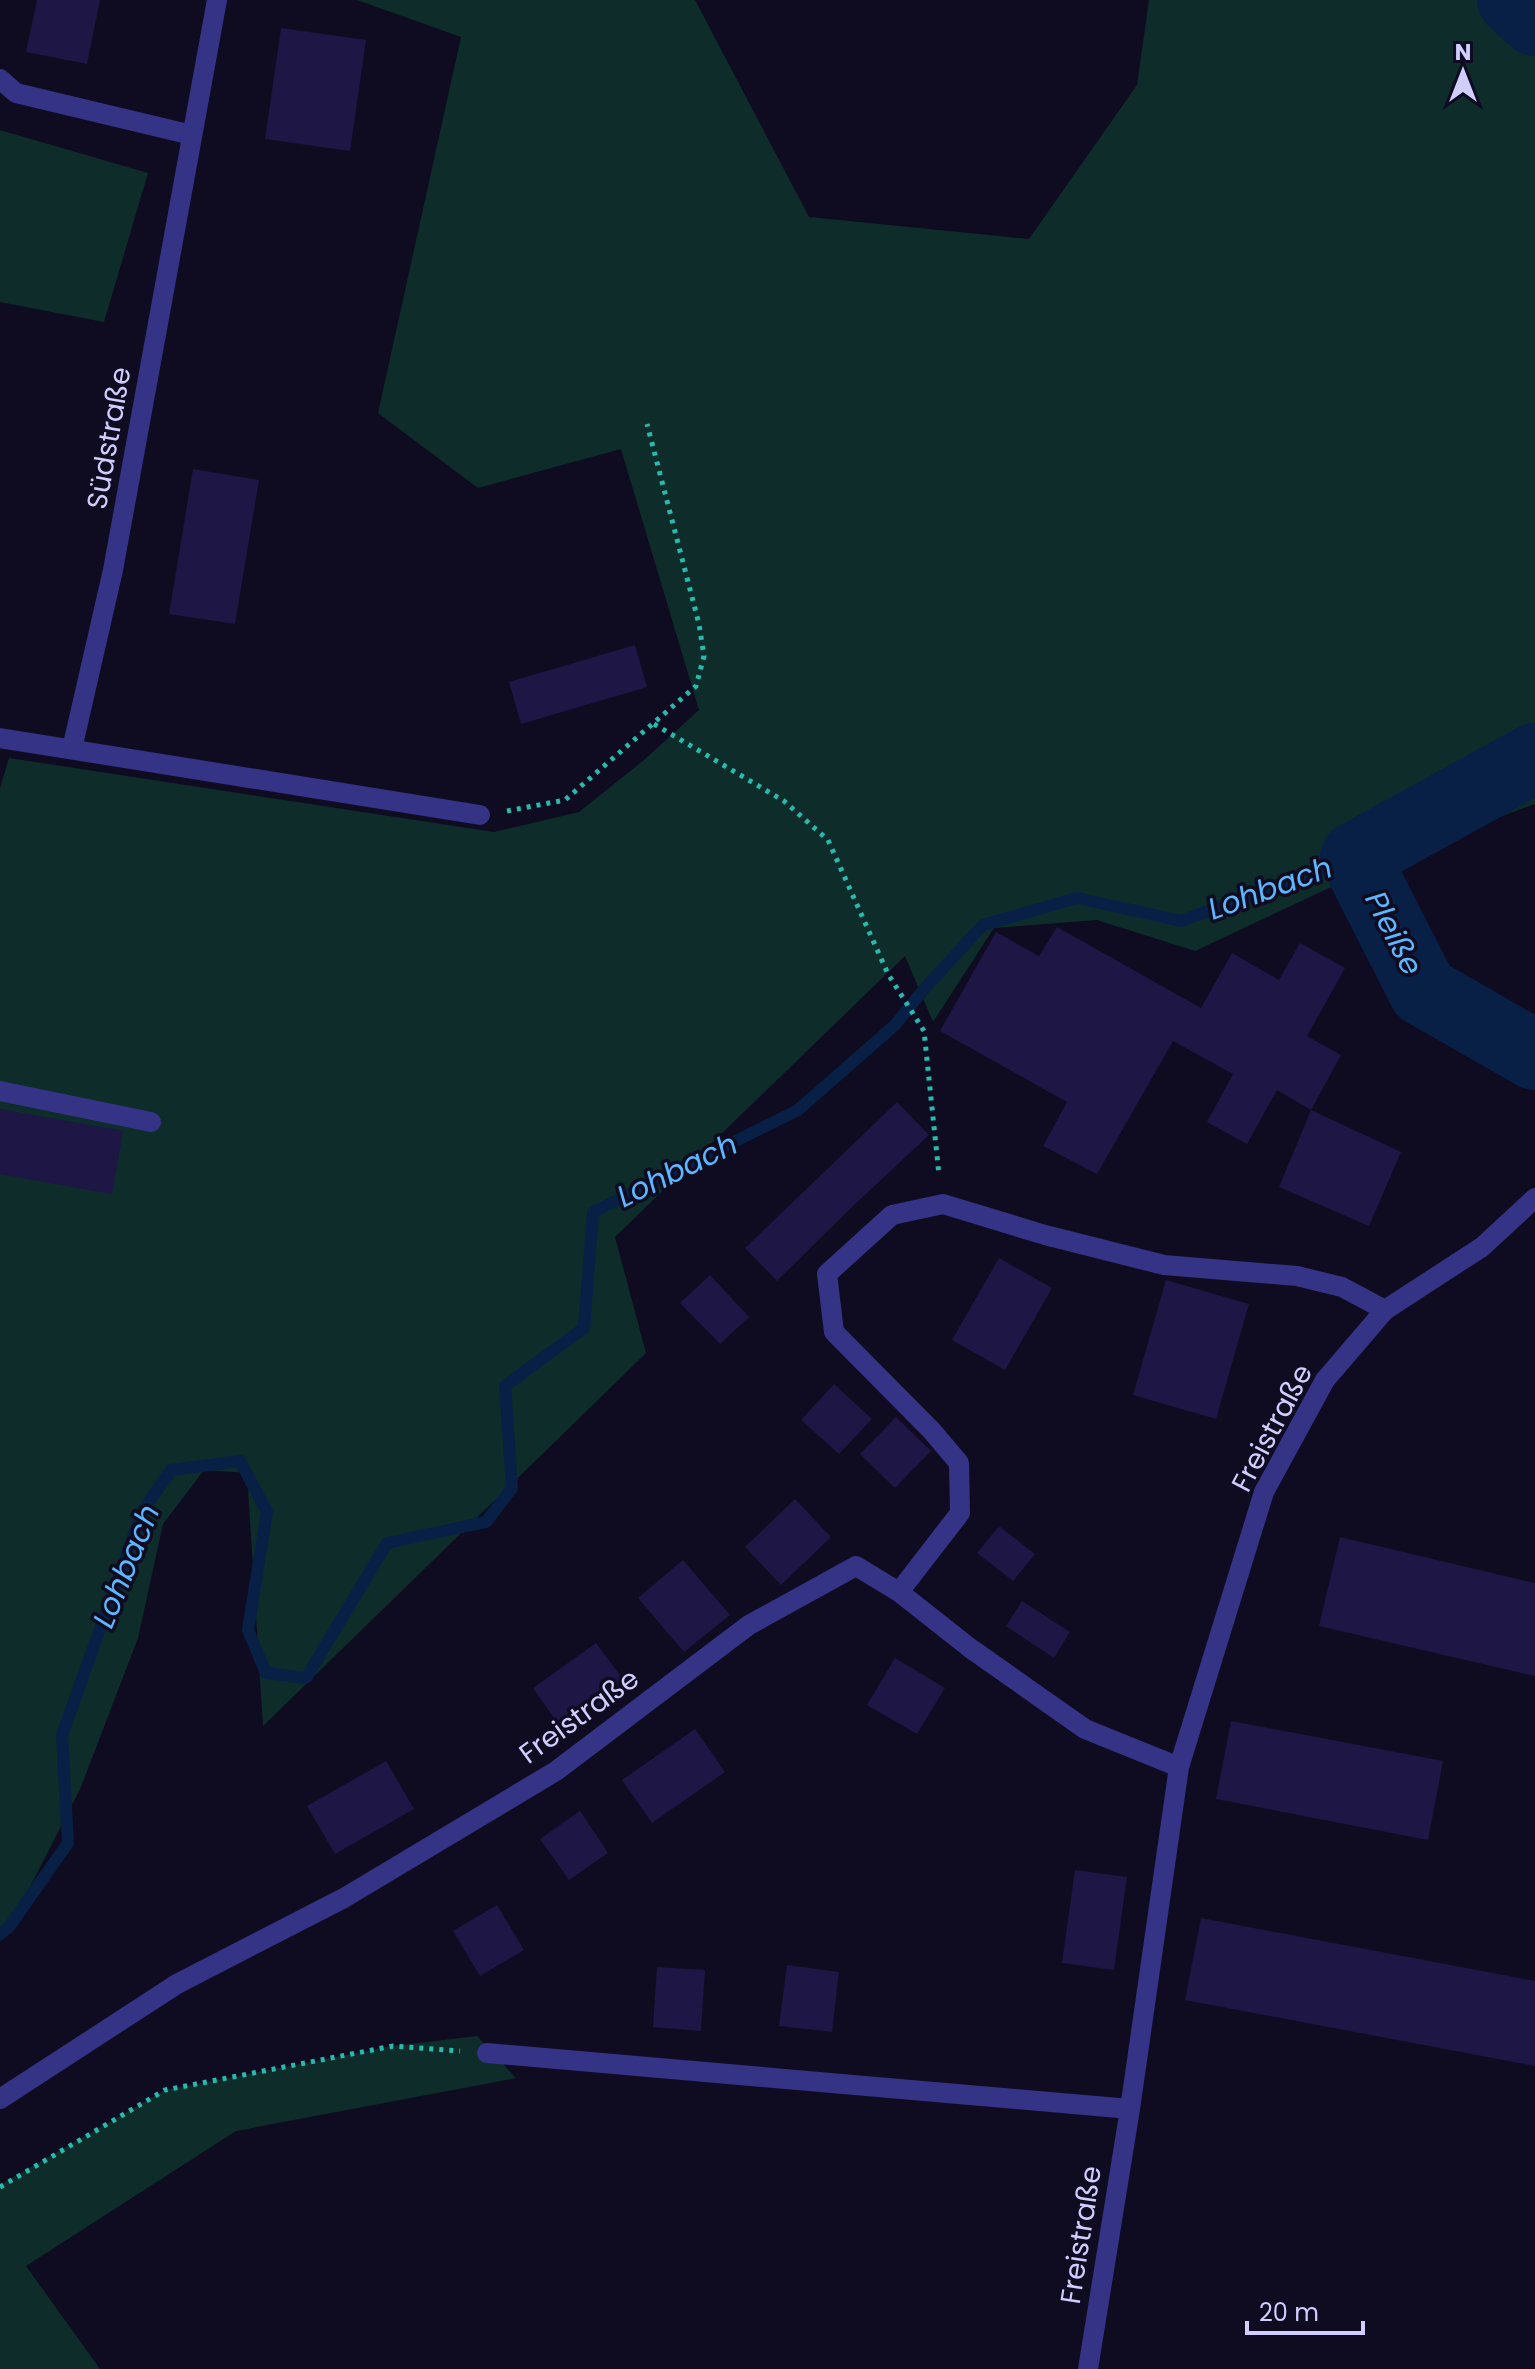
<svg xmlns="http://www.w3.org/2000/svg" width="1535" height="2369" viewBox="0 0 1535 2369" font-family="Poppins,sans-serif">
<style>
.green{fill:#0e2c2a}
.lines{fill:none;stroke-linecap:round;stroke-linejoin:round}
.stream{stroke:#082045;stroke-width:12}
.river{stroke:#082045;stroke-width:70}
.building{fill:#1e1644}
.path{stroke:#25bbad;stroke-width:5;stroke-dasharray:4 6;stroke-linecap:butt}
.lane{stroke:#343385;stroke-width:20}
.street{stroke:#343385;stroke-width:20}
.labels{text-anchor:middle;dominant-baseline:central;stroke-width:7;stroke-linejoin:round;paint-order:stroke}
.street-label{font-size:28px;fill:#d1cdff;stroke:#0f0c22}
.water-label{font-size:30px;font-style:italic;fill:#5bb8ff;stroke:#0f0c22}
</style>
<rect width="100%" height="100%" fill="#0f0c22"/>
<path class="green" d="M 357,0 L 695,0 L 809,217 L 1029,239 L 1137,85 L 1149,0 L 1535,0 L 1535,804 L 1414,848 L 1195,951 L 1097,920 L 994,928 L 933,1022 L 905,956 L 615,1237 L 646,1353 L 263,1726 L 247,1473 L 204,1470 L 163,1524 L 138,1638 L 81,1787 L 4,1938 L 0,1941 L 0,788 L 9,758 L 494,832 L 579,812 L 644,760 L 699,710 L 621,449 L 478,488 L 378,413 L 461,37 Z
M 0,130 L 148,173 L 104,322 L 0,302 Z
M 477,2036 L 516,2078 L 236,2131 L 26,2266 L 100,2369 L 0,2369 L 0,2187 L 5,2182 L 165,2090 L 393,2046 Z"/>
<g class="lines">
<path class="stream" d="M 0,1934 L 9,1927 L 68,1843 L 62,1735 L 142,1512 L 171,1470 L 240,1461 L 267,1512 L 248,1630 L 266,1673 L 306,1678 L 387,1543 L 486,1522 L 512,1488 L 505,1386 L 584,1328 L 593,1212 L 798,1110 L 895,1025 L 925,988 L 983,925 L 1077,898 L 1181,921 L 1355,857"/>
<path class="river" d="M 1512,0 L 1535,21
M 1535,758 L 1355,857 L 1423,991 L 1535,1055"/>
</g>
<path class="building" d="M 37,0 L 100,0 L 87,64 L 26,52 Z
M 281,28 L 366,40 L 350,151 L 265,139 Z
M 193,469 L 259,480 L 235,624 L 169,614 Z
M 635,645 L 647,687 L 521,724 L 509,682 Z
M 1057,927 L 1201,1008 L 1232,953 L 1279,980 L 1300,943 L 1345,968 L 1307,1036 L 1341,1055 L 1311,1110 L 1401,1152 L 1369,1226 L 1279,1187 L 1311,1110 L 1277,1090 L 1247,1144 L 1207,1122 L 1233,1074 L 1173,1041 L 1097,1174 L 1043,1146 L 1067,1102 L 940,1031 L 996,932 L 1039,956 Z
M 897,1102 L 929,1135 L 853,1206 L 777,1281 L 745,1248 Z
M 0,1109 L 123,1131 L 112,1194 L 0,1174 Z
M 999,1258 L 1052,1288 L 1005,1370 L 952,1340 Z
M 710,1275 L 749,1317 L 720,1344 L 680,1303 Z
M 1166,1280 L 1249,1304 L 1216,1419 L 1133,1395 Z
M 834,1384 L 872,1419 L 839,1454 L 801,1420 Z
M 896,1417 L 931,1451 L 895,1488 L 860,1454 Z
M 795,1499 L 831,1537 L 781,1585 L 745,1547 Z
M 999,1526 L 1035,1554 L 1013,1581 L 977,1553 Z
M 1340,1537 L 1535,1583 L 1535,1676 L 1319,1626 Z
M 683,1560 L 730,1615 L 684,1652 L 638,1598 Z
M 1022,1601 L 1070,1632 L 1054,1658 L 1006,1626 Z
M 596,1643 L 627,1685 L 563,1731 L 533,1688 Z
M 895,1658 L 945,1688 L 917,1734 L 867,1705 Z
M 1231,1721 L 1443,1761 L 1428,1840 L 1216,1799 Z
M 695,1729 L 725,1772 L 652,1823 L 622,1780 Z
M 386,1761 L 414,1809 L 335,1854 L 307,1806 Z
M 580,1811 L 608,1853 L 569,1880 L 540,1839 Z
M 1075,1870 L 1127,1877 L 1114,1970 L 1062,1963 Z
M 497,1905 L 524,1950 L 480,1976 L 453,1931 Z
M 1201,1918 L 1535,1981 L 1535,2066 L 1185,2000 Z
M 787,1965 L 839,1972 L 832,2032 L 779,2026 Z
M 657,1967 L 705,1970 L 701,2031 L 653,2027 Z"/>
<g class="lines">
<path class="path" d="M 654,724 L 784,801 L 828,840 L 888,974 L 924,1031 L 939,1175
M 507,811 L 565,800 L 696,686 L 704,656 L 699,624 L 647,424
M 0,2187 L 165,2090 L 393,2046 L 460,2051"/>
<path class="lane" d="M 0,79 L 16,93 L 192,135
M 0,1091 L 151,1122"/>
<path class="street" d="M 0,738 L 480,815
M 72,749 L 113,570 L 217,0
M 899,1592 L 960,1513 L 959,1463 L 932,1431 L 834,1332 L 827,1274 L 892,1215 L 943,1204 L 1045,1235 L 1164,1265 L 1297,1276 L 1342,1287 L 1385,1310
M 487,2053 L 1130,2109
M 0,2099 L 177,1984 L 344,1898 L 556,1771 L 749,1625 L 856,1566 L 899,1592 L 970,1648 L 1085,1729 L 1179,1767
M 1088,2369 L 1130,2109 L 1179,1767 L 1264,1492 L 1325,1380 L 1385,1310 L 1482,1247 L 1535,1198"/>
</g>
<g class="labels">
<g class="street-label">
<text transform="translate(109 438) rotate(-80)">Südstraße</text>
<text transform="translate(1272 1428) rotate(-62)">Freistraße</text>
<text transform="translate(579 1716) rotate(-36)">Freistraße</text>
<text transform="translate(1081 2235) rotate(-81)">Freistraße</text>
</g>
<g class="water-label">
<text transform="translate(1270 888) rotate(-20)">Lohbach</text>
<text transform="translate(1394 933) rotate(63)">Pleiße</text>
<text transform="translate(677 1170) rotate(-26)">Lohbach</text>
<text transform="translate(126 1566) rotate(-68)">Lohbach</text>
</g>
</g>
<g transform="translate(1463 72)" stroke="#0f0c22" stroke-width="6" paint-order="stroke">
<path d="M0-6L14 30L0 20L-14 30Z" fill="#d1cdff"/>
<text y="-12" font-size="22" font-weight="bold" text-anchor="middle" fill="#d1cdff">N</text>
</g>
<path d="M1247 2321v12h116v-12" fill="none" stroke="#d1cdff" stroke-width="4"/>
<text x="1259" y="2321" font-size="24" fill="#d1cdff" stroke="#0f0c22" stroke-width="6" paint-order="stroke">20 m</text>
</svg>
